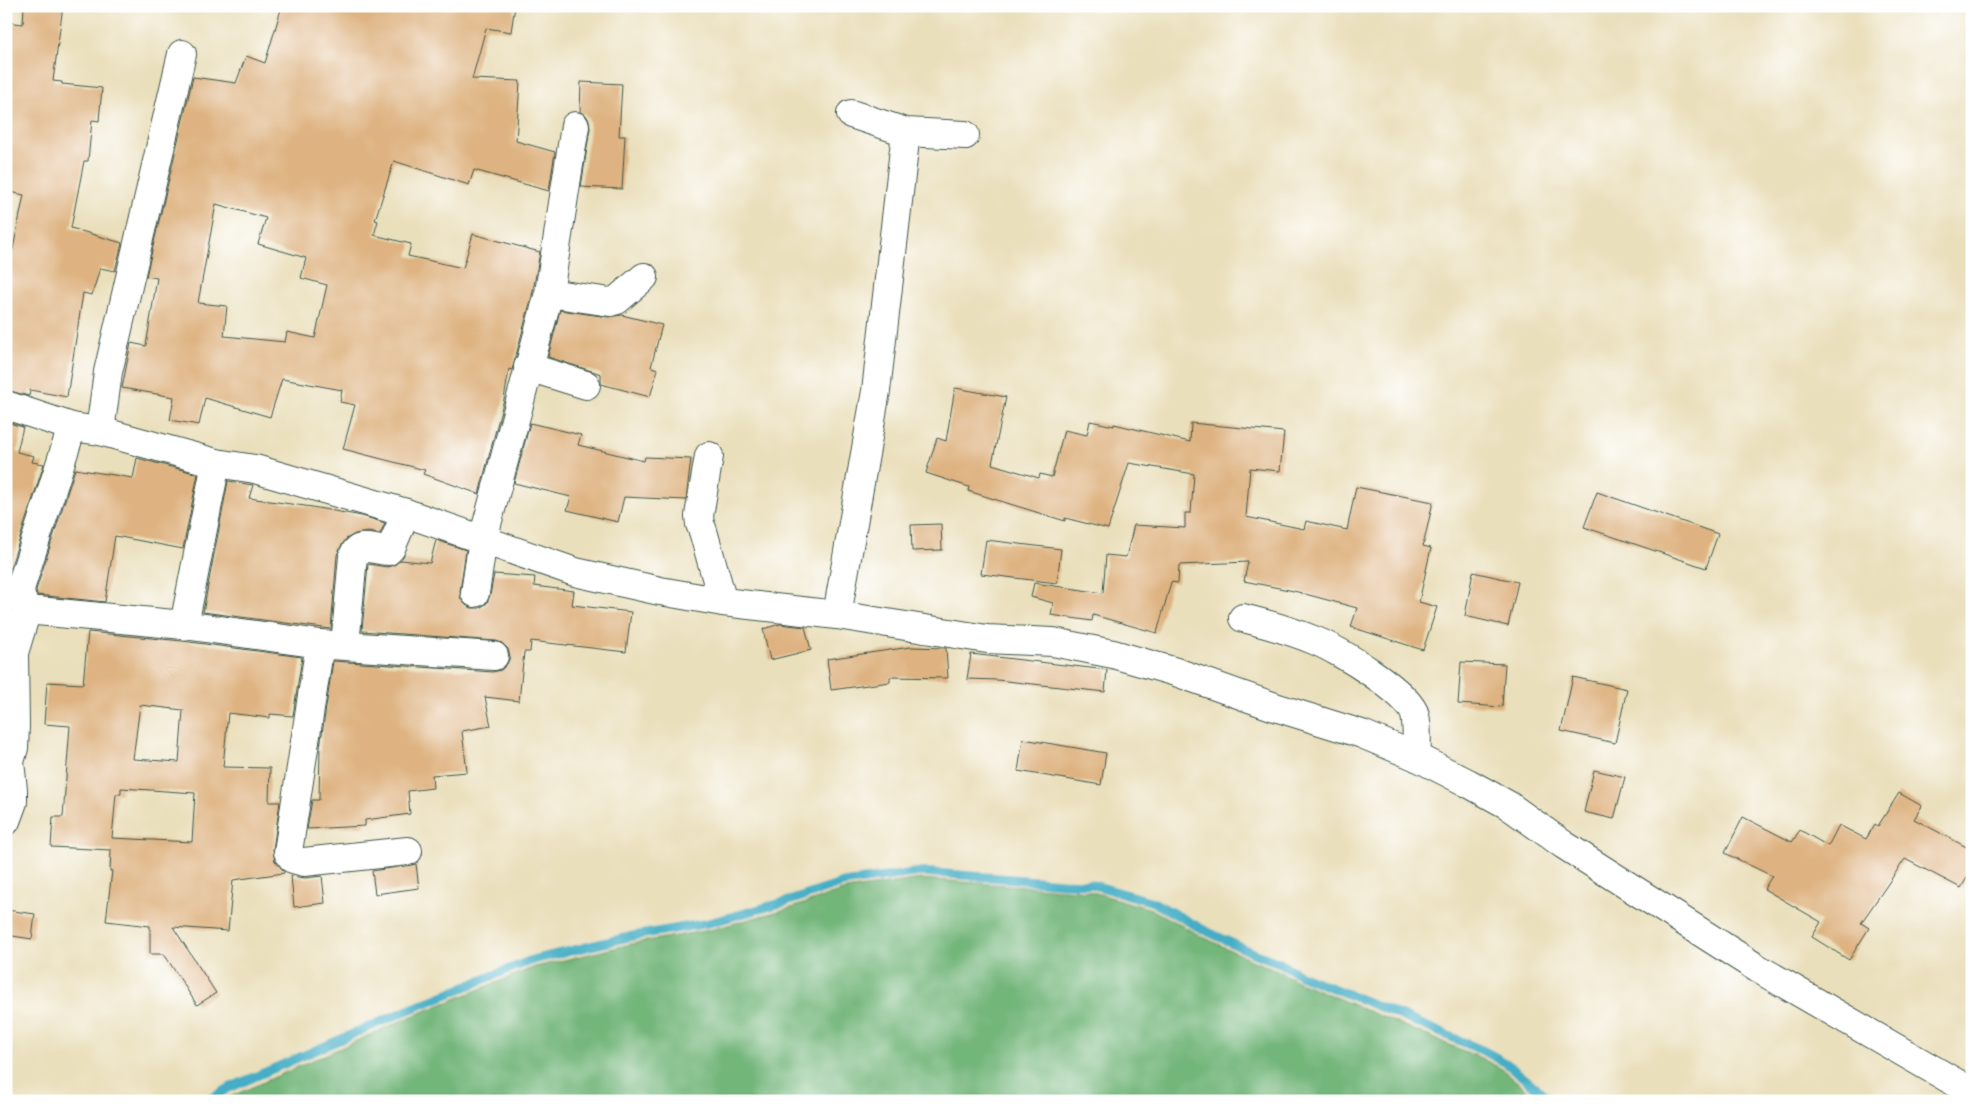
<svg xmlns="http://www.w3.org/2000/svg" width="1978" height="1107" viewBox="0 0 1978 1107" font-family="Itim,sans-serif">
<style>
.forest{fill:#73b67a;stroke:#497a57}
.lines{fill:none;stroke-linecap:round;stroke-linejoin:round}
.stream{stroke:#45adc5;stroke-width:9}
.building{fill:#deb381;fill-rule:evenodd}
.street-casing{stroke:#3d5548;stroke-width:30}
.secondary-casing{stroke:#3d5548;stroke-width:30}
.street{stroke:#fff;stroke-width:28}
.secondary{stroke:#fff;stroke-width:28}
</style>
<rect width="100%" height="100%" fill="#fff"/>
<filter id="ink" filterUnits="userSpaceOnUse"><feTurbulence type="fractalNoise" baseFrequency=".02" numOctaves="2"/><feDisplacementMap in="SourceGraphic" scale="10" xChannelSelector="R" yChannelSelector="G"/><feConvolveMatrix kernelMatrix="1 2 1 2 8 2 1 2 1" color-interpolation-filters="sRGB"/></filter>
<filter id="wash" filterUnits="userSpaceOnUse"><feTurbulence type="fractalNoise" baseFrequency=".0096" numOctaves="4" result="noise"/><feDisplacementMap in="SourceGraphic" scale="20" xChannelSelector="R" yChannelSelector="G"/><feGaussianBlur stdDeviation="1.12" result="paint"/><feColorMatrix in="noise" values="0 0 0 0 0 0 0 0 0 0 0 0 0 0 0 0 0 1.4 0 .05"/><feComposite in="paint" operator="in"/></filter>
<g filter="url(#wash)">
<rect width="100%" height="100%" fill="#eadfbb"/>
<path class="forest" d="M 921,879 L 1089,891 L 1151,909 L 1201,936 L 1251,960 L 1277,970 L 1299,982 L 1481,1058 L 1502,1069 L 1540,1101 L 221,1101 L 410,1017 L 535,967 L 635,943 L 710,930 L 794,907 L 845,890 Z"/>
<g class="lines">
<path class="stream" d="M 207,1101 L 229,1088 L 408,1010 L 532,960 L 633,936 L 709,923 L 792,900 L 843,883 L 921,872 L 1063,883 L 1090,884 L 1153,902 L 1204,930 L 1253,953 L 1280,963 L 1302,976 L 1385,1009 L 1484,1051 L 1506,1063 L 1552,1101"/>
</g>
<g id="blocks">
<path class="building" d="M 24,6 L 63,6 L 53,81 L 62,82 L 62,84 L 102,88 L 99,121 L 92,120 L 88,161 L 84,161 L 71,228 L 122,243 L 115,271 L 100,268 L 92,295 L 83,293 L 67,397 L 30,390 L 29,396 L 6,390 L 6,283 L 24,195 L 6,191 L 6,22 L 23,24 Z
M 282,6 L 515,6 L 511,32 L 486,28 L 472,79 L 520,81 L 516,141 L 555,152 L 549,191 L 474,170 L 469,185 L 394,161 L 375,220 L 378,221 L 374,235 L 411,244 L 408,256 L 463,268 L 473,234 L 540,252 L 532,296 L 512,370 L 509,369 L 504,399 L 479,494 L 423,474 L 425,470 L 343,449 L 355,405 L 340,402 L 342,390 L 282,379 L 270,417 L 205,398 L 199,425 L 170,420 L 174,397 L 122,388 L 131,343 L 146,346 L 157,278 L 146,276 L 193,77 L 236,83 L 246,56 L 265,63 ZM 216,204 L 266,218 L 258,244 L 306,258 L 301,278 L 327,285 L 315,338 L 287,332 L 285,342 L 224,336 L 227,306 L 198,303 Z
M 581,82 L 622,84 L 619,136 L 625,136 L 622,189 L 581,187 L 590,128 L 589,120 L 585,114 L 580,112 Z
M 560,310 L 608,317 L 622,315 L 662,325 L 651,367 L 658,369 L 650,397 L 601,384 L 601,374 L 548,357 Z
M 955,388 L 1006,397 L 992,464 L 1039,478 L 1040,474 L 1052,477 L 1064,430 L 1087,435 L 1090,421 L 1114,426 L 1114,424 L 1190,442 L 1191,423 L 1284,432 L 1280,471 L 1250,468 L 1246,517 L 1304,529 L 1306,521 L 1347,530 L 1356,487 L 1433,502 L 1423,546 L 1431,548 L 1419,602 L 1437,607 L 1423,650 L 1351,627 L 1357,608 L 1294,591 L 1244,581 L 1248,562 L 1179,565 L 1178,583 L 1171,582 L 1157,633 L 1093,615 L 1092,621 L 1051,615 L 1053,603 L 1031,597 L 1034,583 L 1103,593 L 1106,555 L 1126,557 L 1134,525 L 1185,528 L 1185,513 L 1191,513 L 1194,474 L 1129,463 L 1108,529 L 1065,518 L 1065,521 L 968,491 L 969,487 L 926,473 L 937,438 L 946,441 Z
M 6,422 L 23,427 L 17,452 L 34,456 L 32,462 L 44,464 L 6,581 Z
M 530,423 L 581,435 L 578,445 L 644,461 L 645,457 L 691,459 L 686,500 L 624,497 L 618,522 L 567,510 L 571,497 L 514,483 Z
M 137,458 L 198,474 L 183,549 L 115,536 L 105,602 L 37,595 L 36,590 L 75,469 L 133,478 Z
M 228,481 L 253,485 L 249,498 L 312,507 L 362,516 L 385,523 L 380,534 L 368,532 L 355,534 L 346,539 L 340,548 L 337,555 L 331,629 L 203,612 Z
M 1597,492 L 1718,534 L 1706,568 L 1584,527 Z
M 941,524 L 942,550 L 912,551 L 911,525 Z
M 436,540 L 466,550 L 460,591 L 461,599 L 466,605 L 472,608 L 480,608 L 487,603 L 490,595 L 494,574 L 535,577 L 534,586 L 574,591 L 572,605 L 631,612 L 626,652 L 531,641 L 530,652 L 524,652 L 519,701 L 485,697 L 491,726 L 462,731 L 467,772 L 432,775 L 433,788 L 408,791 L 410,814 L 365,820 L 365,826 L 307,829 L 312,800 L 319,800 L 320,747 L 333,661 L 493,672 L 501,670 L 507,664 L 510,657 L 508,649 L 502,643 L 496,641 L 362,631 L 368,564 L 387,567 L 394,565 L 401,560 L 430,563 Z
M 986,540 L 1061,549 L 1057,583 L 981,574 Z
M 1473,572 L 1518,582 L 1508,626 L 1465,616 Z
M 780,624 L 805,627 L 811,650 L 770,660 L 763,629 Z
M 88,632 L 182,641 L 302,657 L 293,716 L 270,714 L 270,718 L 228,713 L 223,767 L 270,768 L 269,802 L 280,802 L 273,850 L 275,861 L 284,871 L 284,873 L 233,880 L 228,931 L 173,927 L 216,993 L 197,1005 L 164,954 L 150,954 L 150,926 L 106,921 L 112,871 L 110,871 L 111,850 L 51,847 L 53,817 L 63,817 L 70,726 L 44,724 L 47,682 L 83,684 ZM 140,705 L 183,710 L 179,762 L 133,759 ZM 121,788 L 195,793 L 192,842 L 112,838 L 116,794 L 121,794 Z
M 911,647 L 946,648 L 948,678 L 890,677 L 890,682 L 831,690 L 827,659 Z
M 971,654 L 1107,670 L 1105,692 L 997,680 L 967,679 Z
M 1461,662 L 1505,664 L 1502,707 L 1458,704 Z
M 1573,677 L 1627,689 L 1615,743 L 1561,731 Z
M 1023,739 L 1106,753 L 1101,785 L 1018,771 Z
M 1594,770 L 1625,777 L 1614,819 L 1584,812 Z
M 1899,793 L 1922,806 L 1914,819 L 1972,850 L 1972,869 L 1961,888 L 1905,859 L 1861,923 L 1869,928 L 1849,960 L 1812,937 L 1821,922 L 1764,889 L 1772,876 L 1725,853 L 1743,817 L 1792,842 L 1800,830 L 1828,846 L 1839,825 L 1866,839 L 1875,824 L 1878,826 Z
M 416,864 L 419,888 L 375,894 L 372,871 Z
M 291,876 L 305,878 L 322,876 L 325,903 L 294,907 Z
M 6,910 L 35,914 L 32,939 L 6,935 Z"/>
</g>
</g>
<g filter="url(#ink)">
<use href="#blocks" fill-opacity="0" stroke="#3d5548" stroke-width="1"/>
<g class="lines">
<defs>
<path id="street" d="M 851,114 L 906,132 L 965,135
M 549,293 L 610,302 L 617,300 L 644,277
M 528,367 L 586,385
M 100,431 L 108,372 L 182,54
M 709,456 L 699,516 L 700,524 L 703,531 L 723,602
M 475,593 L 483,539 L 549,293 L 575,126
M 27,610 L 184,625 L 320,644 L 345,646 L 353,556 C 359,541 375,551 388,551 L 391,548 L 406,513
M 837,615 L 876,391 L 906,132
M 1243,618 C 1267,624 1292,631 1316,641 C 1338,650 1409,692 1415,715 C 1418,728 1416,744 1417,757
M 184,625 L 216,463
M 320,644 L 288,852 L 293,859 L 304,862 L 408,851
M 345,646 L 494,656
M 6,821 L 13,802 L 13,790 L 10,762 L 14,748 L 15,726 L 14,653 L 27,610 L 21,597 L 20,589 L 72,427"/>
<path id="secondary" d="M 6,405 L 72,427 L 100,431 L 216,463 L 255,469 L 406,513 L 575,572 L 660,591 L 723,602 L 837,615 L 987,639 L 1053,642 L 1113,654 L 1176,672 L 1275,707 L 1362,734 L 1417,757 L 1468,783 L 1508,805 L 1564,845 L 1757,968 L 1972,1092"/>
</defs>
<use href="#street" class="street-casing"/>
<use href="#secondary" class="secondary-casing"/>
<use href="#street" class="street"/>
<use href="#secondary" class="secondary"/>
</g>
</g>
<rect width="1978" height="1107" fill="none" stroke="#fff" stroke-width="25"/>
</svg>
